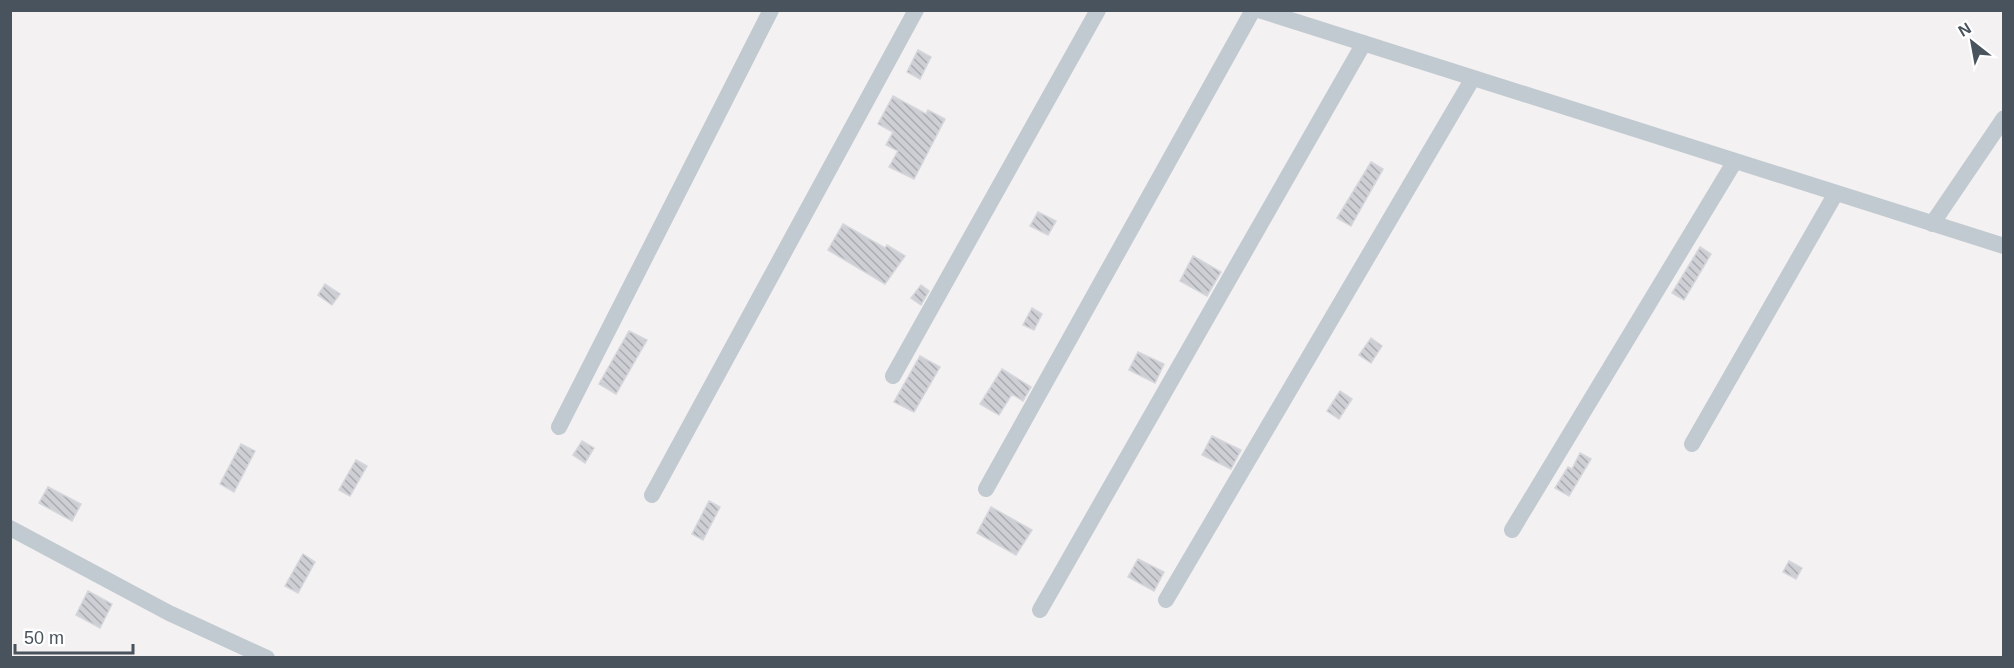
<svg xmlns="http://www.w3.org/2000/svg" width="2014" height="668" viewBox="0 0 2014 668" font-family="Arial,sans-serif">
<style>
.building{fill:url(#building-back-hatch);stroke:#d5d6db;stroke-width:1.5}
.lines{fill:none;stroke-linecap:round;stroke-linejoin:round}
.street{stroke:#c2cad1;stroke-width:16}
</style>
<defs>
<pattern id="building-back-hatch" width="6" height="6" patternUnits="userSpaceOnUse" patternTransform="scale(1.5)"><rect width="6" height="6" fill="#cecfd5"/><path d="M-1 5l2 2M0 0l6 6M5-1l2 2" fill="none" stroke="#a9abb0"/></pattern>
</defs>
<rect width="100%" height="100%" fill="#f3f1f1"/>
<path class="building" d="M 918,50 L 931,57 L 920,79 L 907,72 Z
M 893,96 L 926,114 L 928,110 L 945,119 L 914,179 L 889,167 L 898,151 L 886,145 L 893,132 L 878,124 Z
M 1371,162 L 1383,169 L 1351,226 L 1337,218 Z
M 1038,212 L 1056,221 L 1048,235 L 1030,226 Z
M 843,224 L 885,248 L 887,245 L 905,256 L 885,284 L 828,250 Z
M 1700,247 L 1711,254 L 1684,300 L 1672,293 Z
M 1193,256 L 1221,272 L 1207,296 L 1180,281 Z
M 325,284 L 340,294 L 332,305 L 318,295 Z
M 921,285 L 929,291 L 921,305 L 911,298 Z
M 1032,308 L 1042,314 L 1034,330 L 1023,325 Z
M 629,331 L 647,340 L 616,394 L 599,384 Z
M 1371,338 L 1382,346 L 1371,363 L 1359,355 Z
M 1138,352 L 1164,364 L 1155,383 L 1129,370 Z
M 920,356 L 940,367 L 914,412 L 894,402 Z
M 1002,369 L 1031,387 L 1023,401 L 1012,394 L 999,415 L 980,404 Z
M 1340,391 L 1352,399 L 1339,419 L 1327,411 Z
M 1212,436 L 1241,450 L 1231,469 L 1202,455 Z
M 582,441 L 594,448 L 585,463 L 573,455 Z
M 241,444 L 255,451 L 234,492 L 220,484 Z
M 1580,453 L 1591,459 L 1569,496 L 1555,488 L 1568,467 L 1572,469 Z
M 356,460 L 367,466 L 350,496 L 339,490 Z
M 48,487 L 81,504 L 72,521 L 39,503 Z
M 709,501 L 720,507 L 703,540 L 692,534 Z
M 991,507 L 1032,530 L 1016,555 L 977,533 Z
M 303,554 L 315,562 L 298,593 L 285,586 Z
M 1138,559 L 1164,572 L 1154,591 L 1128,577 Z
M 1789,561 L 1802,568 L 1796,579 L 1783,572 Z
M 88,591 L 112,604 L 100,628 L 76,615 Z"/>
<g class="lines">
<path class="street" d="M 1259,10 L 2004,246
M 1932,224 L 2004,118
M 893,376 L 1098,10
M 559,427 L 771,10
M 1692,444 L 1836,193
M 986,489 L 1253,10
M 652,495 L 916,10
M 10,528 L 169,613 L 267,658
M 1512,530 L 1735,161
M 1166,600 L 1473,78
M 1040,610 L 1364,43"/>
</g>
<rect width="2014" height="668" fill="none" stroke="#49535d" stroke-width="24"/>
<g transform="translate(1972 42) rotate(329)" stroke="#ffffff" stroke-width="4.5" paint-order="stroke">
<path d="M0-4.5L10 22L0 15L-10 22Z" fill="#49535d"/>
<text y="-9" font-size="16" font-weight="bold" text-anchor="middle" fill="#49535d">N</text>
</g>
<path d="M15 644v9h118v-9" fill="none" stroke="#49535d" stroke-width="3"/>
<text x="24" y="644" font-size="18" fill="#49535d" stroke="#ffffff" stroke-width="4.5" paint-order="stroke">50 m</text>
</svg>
